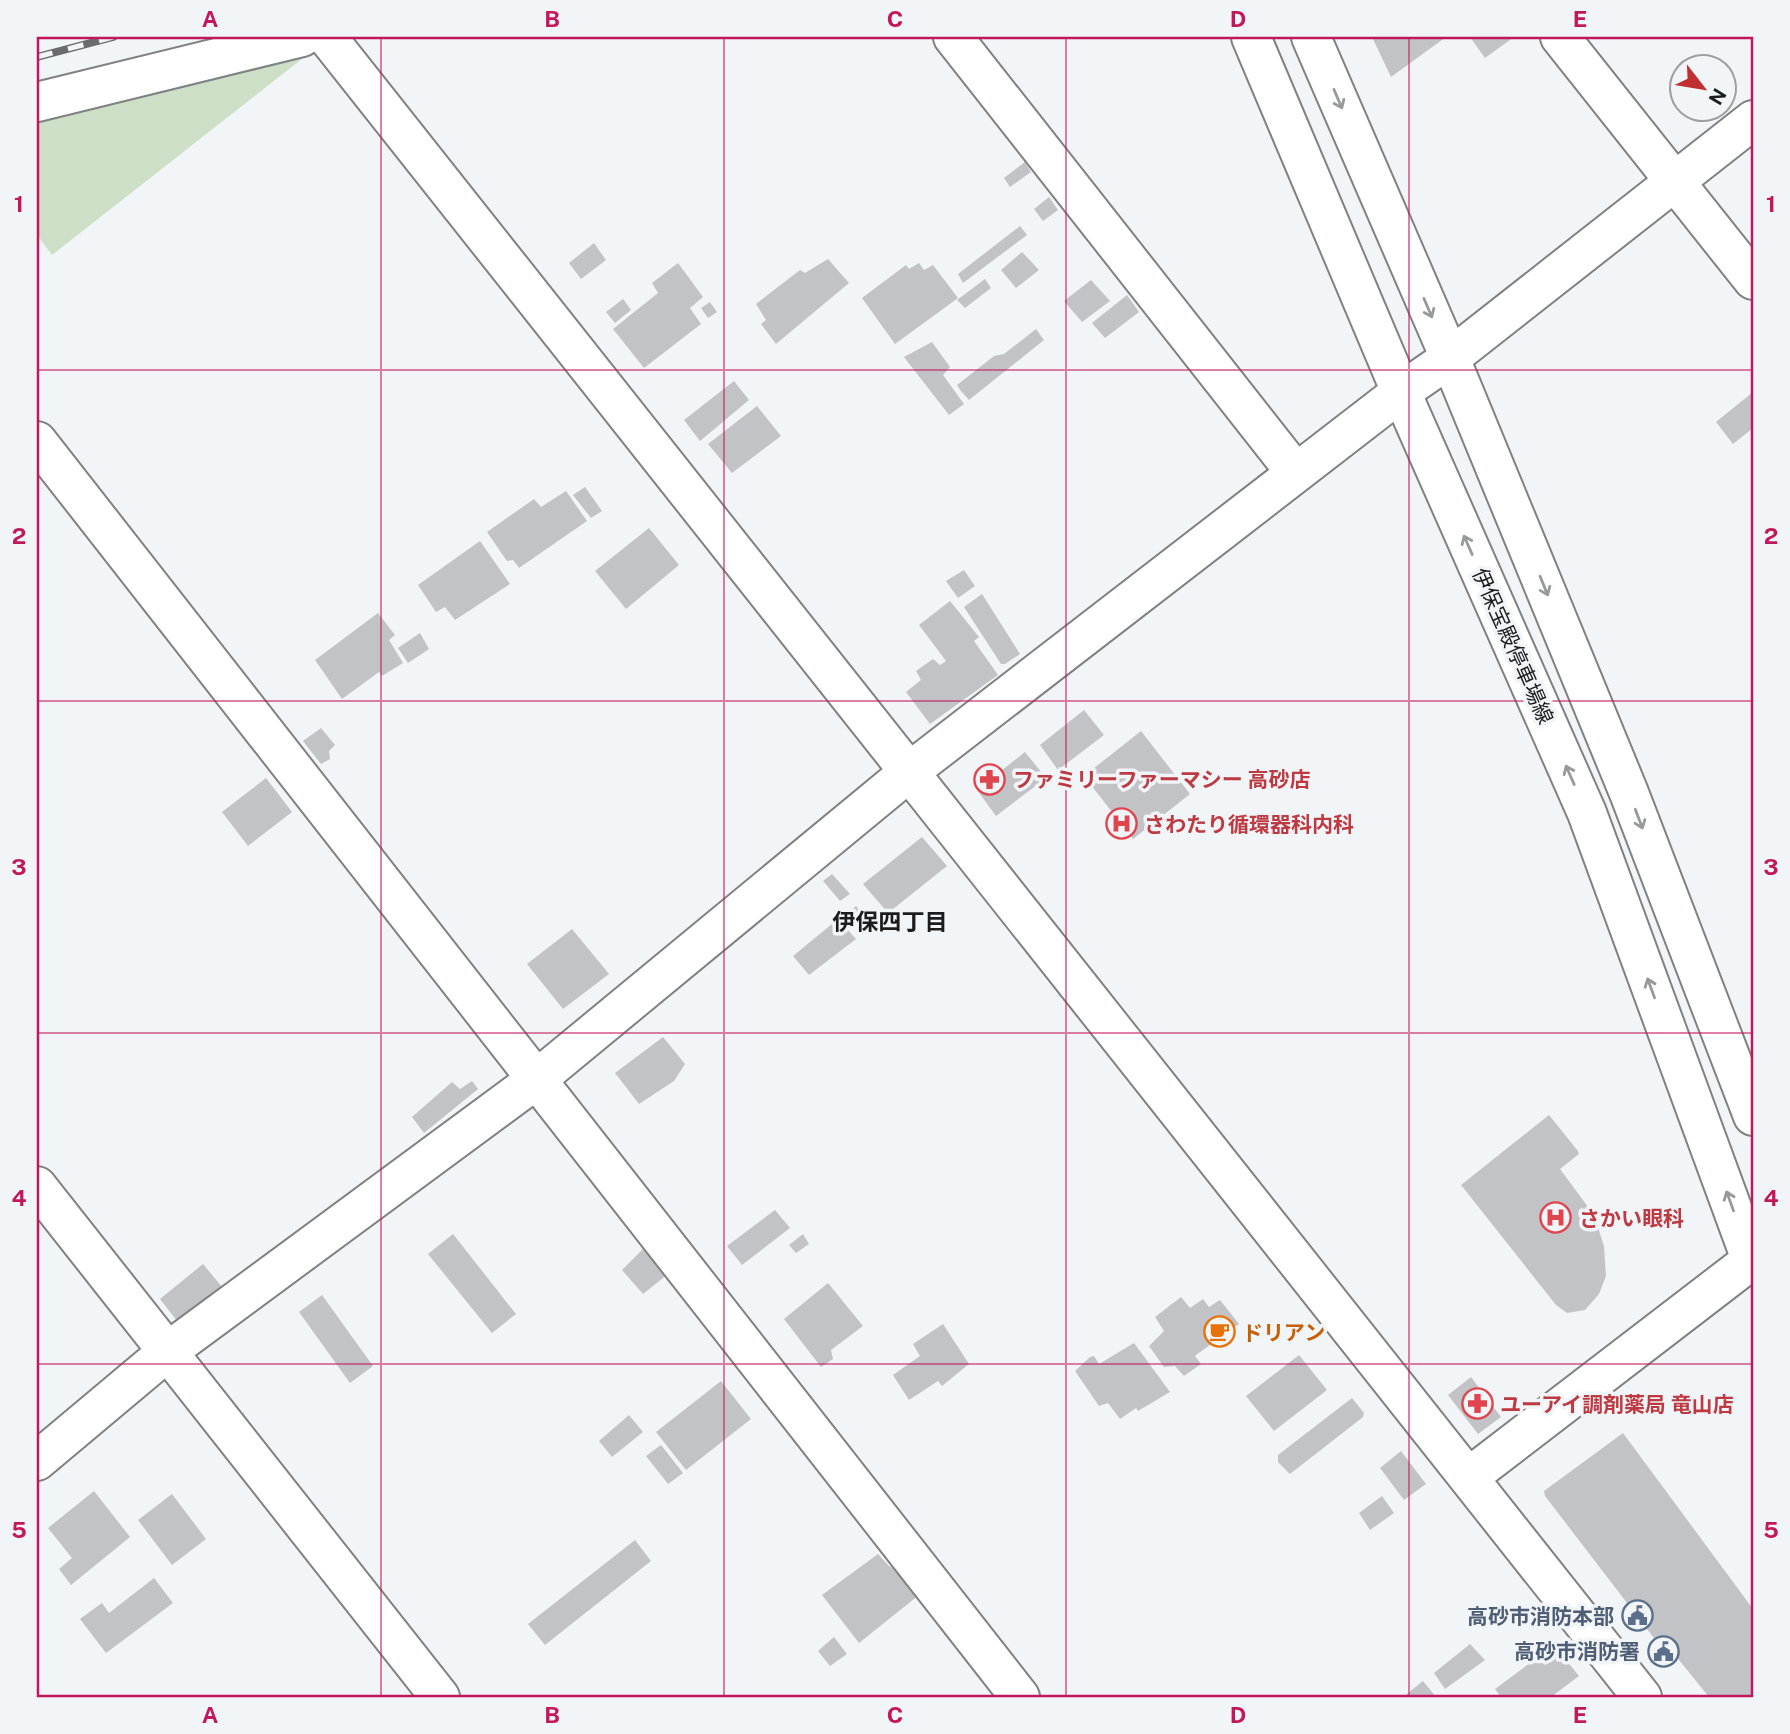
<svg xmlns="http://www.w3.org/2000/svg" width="1790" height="1734" viewBox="0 0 1790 1734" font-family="'Public Sans','Noto Sans JP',sans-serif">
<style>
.green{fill:#cde0c7}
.building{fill:#c1c3c6}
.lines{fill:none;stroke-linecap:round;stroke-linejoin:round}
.minor-casing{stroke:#7f8183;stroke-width:42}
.major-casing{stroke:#7f8183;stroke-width:42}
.minor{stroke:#fff;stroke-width:38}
.major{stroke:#fff;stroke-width:38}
.rail-casing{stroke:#6a6c6d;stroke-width:8}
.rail{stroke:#f2f5f7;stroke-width:5;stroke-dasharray:16;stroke-linecap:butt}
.oneway{stroke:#989999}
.grid{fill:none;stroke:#c2185b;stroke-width:2;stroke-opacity:0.55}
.labels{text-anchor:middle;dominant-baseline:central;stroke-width:7;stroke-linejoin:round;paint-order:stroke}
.street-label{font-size:21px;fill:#1b1c1d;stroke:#f2f5f7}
.health-label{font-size:21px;font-weight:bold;fill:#be3a42;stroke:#f2f5f7;text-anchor:start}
.food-label{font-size:21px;font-weight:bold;fill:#c56008;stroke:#f2f5f7;text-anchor:start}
.service-label{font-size:21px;font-weight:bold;fill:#4e5e75;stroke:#f2f5f7;text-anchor:end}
.neighbourhood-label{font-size:23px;font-weight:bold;fill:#1b1c1d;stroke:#f2f5f7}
.neatline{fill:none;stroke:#c2185b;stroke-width:2.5}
.grid-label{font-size:23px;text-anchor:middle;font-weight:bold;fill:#c2185b}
</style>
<rect width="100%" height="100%" fill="#f2f5f7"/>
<path class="green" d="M 307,55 L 52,255 L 37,235 L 37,117 Z"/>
<path class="building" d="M 1372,37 L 1446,37 L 1391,77 Z
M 1470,37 L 1514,37 L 1485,58 Z
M 1025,162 L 1031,172 L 1010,187 L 1004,178 Z
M 1049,197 L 1058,210 L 1043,221 L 1034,209 Z
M 1020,226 L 1027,235 L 963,283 L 958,274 Z
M 594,243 L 606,260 L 581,279 L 569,263 Z
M 1022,252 L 1039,270 L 1016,288 L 1001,270 Z
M 828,259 L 849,283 L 776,344 L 761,324 L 766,320 L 756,304 L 800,270 L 805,273 Z
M 678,263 L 703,297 L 690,308 L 701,324 L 644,368 L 613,329 L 658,293 L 652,283 Z
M 919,263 L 924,270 L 933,265 L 958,298 L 895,344 L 862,298 L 906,265 L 909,269 Z
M 985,279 L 991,288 L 965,308 L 957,300 Z
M 1091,280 L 1110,301 L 1082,322 L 1064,301 Z
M 1127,295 L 1139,312 L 1105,338 L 1092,323 Z
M 623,299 L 631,310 L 615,323 L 606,312 Z
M 710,302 L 717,312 L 708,318 L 701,308 Z
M 1036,329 L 1044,340 L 969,400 L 961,391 L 957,385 L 994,356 L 1004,354 Z
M 932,342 L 950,367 L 943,375 L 964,404 L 949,415 L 904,357 Z
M 734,381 L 749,400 L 700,441 L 684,420 Z
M 1753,392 L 1753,428 L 1733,444 L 1716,422 Z
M 757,406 L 781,436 L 732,473 L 708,444 Z
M 585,487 L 602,511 L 591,518 L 573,495 Z
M 566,491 L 587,521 L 519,568 L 513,560 L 507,561 L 487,532 L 534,499 L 541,507 Z
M 649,528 L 679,565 L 626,609 L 595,571 Z
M 480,541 L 510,584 L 455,620 L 445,607 L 436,612 L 418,585 Z
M 964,570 L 975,586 L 958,598 L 946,581 Z
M 982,594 L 1020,654 L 1005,664 L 1001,664 L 964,607 Z
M 950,601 L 979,637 L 974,641 L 998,675 L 930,724 L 906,692 L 921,680 L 916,671 L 933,659 L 940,665 L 946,661 L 919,625 Z
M 378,613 L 395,635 L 389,640 L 403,663 L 382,676 L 379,672 L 342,699 L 315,660 Z
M 420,633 L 429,649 L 408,663 L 398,648 Z
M 1084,710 L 1104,735 L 1058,770 L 1040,745 Z
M 321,728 L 335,745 L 329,751 L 330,759 L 321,764 L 303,741 Z
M 1141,731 L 1190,794 L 1133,839 L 1084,776 Z
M 1025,752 L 1046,778 L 996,816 L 977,790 Z
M 266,778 L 292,812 L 248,846 L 222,812 Z
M 922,837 L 947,866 L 888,913 L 863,884 Z
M 832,874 L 850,894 L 840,901 L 823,881 Z
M 856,906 L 867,919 L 859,926 L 848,913 Z
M 838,919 L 856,939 L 809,975 L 793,956 Z
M 572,929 L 609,974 L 563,1009 L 527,964 Z
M 663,1037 L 685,1064 L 674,1081 L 639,1104 L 615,1073 Z
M 472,1081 L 478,1089 L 424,1133 L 412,1117 L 452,1082 L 460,1089 Z
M 1549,1115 L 1578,1151 L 1579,1154 L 1560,1169 L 1594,1215 L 1604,1246 L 1606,1276 L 1599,1294 L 1585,1310 L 1567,1313 L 1556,1305 L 1461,1185 Z
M 775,1210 L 790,1228 L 742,1265 L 727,1246 Z
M 453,1234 L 516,1314 L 492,1333 L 428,1254 Z
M 803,1234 L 809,1244 L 796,1253 L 789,1245 Z
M 644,1248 L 668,1274 L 643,1294 L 622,1270 Z
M 203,1264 L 227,1293 L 181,1326 L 160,1299 Z
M 828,1283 L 863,1326 L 831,1350 L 833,1359 L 821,1367 L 784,1319 Z
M 322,1295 L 373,1366 L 350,1383 L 299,1312 Z
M 1181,1297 L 1190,1308 L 1203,1299 L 1209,1307 L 1220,1300 L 1239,1324 L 1196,1355 L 1195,1356 L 1201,1364 L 1184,1376 L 1175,1366 L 1164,1367 L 1149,1346 L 1164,1331 L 1155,1317 Z
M 943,1324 L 969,1364 L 942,1386 L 938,1381 L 909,1400 L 893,1375 L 920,1356 L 913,1344 Z
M 1134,1343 L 1170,1392 L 1138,1411 L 1136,1408 L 1120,1419 L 1108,1403 L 1099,1406 L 1075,1371 L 1090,1357 L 1094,1356 L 1099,1364 Z
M 1299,1355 L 1327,1390 L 1274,1431 L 1246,1396 Z
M 1471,1377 L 1501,1417 L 1478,1434 L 1448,1395 Z
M 721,1381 L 751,1419 L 686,1470 L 656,1432 Z
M 1352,1398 L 1364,1413 L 1363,1417 L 1290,1474 L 1278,1462 L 1278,1455 Z
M 629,1415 L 643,1432 L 612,1457 L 599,1441 Z
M 1623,1433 L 1753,1609 L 1753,1697 L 1709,1697 L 1679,1660 L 1676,1653 L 1660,1646 L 1545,1496 L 1544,1491 Z
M 661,1445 L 683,1473 L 668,1484 L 646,1456 Z
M 1401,1451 L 1426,1484 L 1404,1500 L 1380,1468 Z
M 94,1491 L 130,1537 L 71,1585 L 59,1569 L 72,1558 L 48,1528 Z
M 172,1494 L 206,1539 L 172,1565 L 138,1520 Z
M 1382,1496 L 1394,1513 L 1370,1530 L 1359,1513 Z
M 635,1540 L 651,1561 L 545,1645 L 528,1624 Z
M 878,1554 L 889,1566 L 901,1572 L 919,1595 L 859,1643 L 822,1595 Z
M 154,1578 L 173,1603 L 106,1653 L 80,1619 L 102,1603 L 109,1613 Z
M 834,1637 L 847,1654 L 830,1666 L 818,1651 Z
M 1470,1644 L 1485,1660 L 1445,1689 L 1434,1673 Z
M 1554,1645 L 1579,1676 L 1551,1697 L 1501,1697 L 1495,1689 Z
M 1423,1681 L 1436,1697 L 1403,1697 Z"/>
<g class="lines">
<defs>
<path id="minor" d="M 327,37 L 1642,1697
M 953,37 L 1296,473
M 1560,37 L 1753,280
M 37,102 L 302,37
M 37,441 L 1020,1697
M 37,1186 L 440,1697
M 37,1461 L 167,1352 L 537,1079 L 909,772 L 1401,392 L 1450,358 L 1753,120
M 1469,1477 L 1753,1259"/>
<path id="major" d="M 1251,37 L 1401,392 L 1587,813 L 1753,1265
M 1311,37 L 1450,358 L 1629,793 L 1753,1116"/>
</defs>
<use href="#minor" class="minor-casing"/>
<use href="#major" class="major-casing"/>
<use href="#minor" class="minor"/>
<use href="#major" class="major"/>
<defs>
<path id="rail" d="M 37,57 L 113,37"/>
</defs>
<use href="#rail" class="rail-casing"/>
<use href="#rail" class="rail"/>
</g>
<defs><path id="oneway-shaft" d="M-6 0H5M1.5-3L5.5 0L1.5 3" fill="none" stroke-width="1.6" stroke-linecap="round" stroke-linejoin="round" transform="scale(1.75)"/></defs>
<g class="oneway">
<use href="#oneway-shaft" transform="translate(1338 99) rotate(67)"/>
<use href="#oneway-shaft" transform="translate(1428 308) rotate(67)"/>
<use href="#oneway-shaft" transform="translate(1468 545) rotate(-114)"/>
<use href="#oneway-shaft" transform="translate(1544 586) rotate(68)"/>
<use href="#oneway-shaft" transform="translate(1570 775) rotate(-114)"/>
<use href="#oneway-shaft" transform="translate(1639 819) rotate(69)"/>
<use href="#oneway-shaft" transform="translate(1651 988) rotate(-110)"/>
<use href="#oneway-shaft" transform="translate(1730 1201) rotate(-110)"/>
</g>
<path class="grid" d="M 381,37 L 381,1697M 724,37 L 724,1697M 1066,37 L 1066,1697M 1409,37 L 1409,1697M 37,370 L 1753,370M 37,701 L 1753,701M 37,1033 L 1753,1033M 37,1364 L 1753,1364"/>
<defs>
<symbol id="pharmacy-ring" viewBox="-11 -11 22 22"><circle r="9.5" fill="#f2f5f7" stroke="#e0444e" stroke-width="1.5"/><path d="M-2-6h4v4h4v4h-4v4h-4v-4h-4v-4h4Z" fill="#e0444e"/></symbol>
<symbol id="hospital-ring" viewBox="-11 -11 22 22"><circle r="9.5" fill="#f2f5f7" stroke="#e0444e" stroke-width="1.5"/><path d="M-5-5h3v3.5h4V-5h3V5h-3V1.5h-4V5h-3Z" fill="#e0444e"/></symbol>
<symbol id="cafe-ring" viewBox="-11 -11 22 22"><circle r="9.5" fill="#f2f5f7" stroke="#e8710a" stroke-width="1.5"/><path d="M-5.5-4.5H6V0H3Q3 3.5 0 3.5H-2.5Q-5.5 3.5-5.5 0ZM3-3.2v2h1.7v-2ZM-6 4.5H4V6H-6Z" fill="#e8710a"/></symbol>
<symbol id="civic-ring" viewBox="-11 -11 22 22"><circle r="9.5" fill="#f2f5f7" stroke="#5c6f8a" stroke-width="1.5"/><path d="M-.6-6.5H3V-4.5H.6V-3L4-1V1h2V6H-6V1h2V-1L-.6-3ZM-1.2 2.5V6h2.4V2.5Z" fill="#5c6f8a"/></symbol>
</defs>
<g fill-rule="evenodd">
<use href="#pharmacy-ring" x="972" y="762" width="35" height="35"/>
<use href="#hospital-ring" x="1104" y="806" width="35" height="35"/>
<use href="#hospital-ring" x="1538" y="1200" width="35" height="35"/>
<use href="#cafe-ring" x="1202" y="1314" width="35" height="35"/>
<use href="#pharmacy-ring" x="1460" y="1386" width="35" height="35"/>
<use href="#civic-ring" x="1620" y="1598" width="35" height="35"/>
<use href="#civic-ring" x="1646" y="1634" width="35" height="35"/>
</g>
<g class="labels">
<g class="street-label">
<text transform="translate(1513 646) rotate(66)">伊保宝殿停車場線</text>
</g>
<g class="health-label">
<text x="1013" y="779">ファミリーファーマシー 高砂店</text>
<text x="1144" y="824">さわたり循環器科内科</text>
<text x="1579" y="1218">さかい眼科</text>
<text x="1500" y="1404">ユーアイ調剤薬局 竜山店</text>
</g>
<g class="food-label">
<text x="1242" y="1332">ドリアン</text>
</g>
<g class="service-label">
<text x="1614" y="1616">高砂市消防本部</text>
<text x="1640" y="1651">高砂市消防署</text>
</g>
<g class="neighbourhood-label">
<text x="890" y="921">伊保四丁目</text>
</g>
</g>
<rect width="1790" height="1734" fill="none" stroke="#f2f5f7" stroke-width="77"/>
<g transform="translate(1703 88) rotate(121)"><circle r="33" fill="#f2f5f7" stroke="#9c9ea0" stroke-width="2"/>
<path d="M0-5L12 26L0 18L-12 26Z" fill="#bf3032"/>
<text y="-10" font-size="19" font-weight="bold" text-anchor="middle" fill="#1b1c1d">N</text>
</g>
<rect x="38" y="38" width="1714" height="1658" class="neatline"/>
<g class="grid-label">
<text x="210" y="27">A</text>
<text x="552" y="27">B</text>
<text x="895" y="27">C</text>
<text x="1238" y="27">D</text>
<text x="1580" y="27">E</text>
<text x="19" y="212">1</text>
<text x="1771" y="212">1</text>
<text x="19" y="544">2</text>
<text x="1771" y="544">2</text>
<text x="19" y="875">3</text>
<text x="1771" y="875">3</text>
<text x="19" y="1206">4</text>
<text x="1771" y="1206">4</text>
<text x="19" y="1538">5</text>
<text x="1771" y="1538">5</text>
<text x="210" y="1723">A</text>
<text x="552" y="1723">B</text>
<text x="895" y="1723">C</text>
<text x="1238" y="1723">D</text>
<text x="1580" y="1723">E</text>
</g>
</svg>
